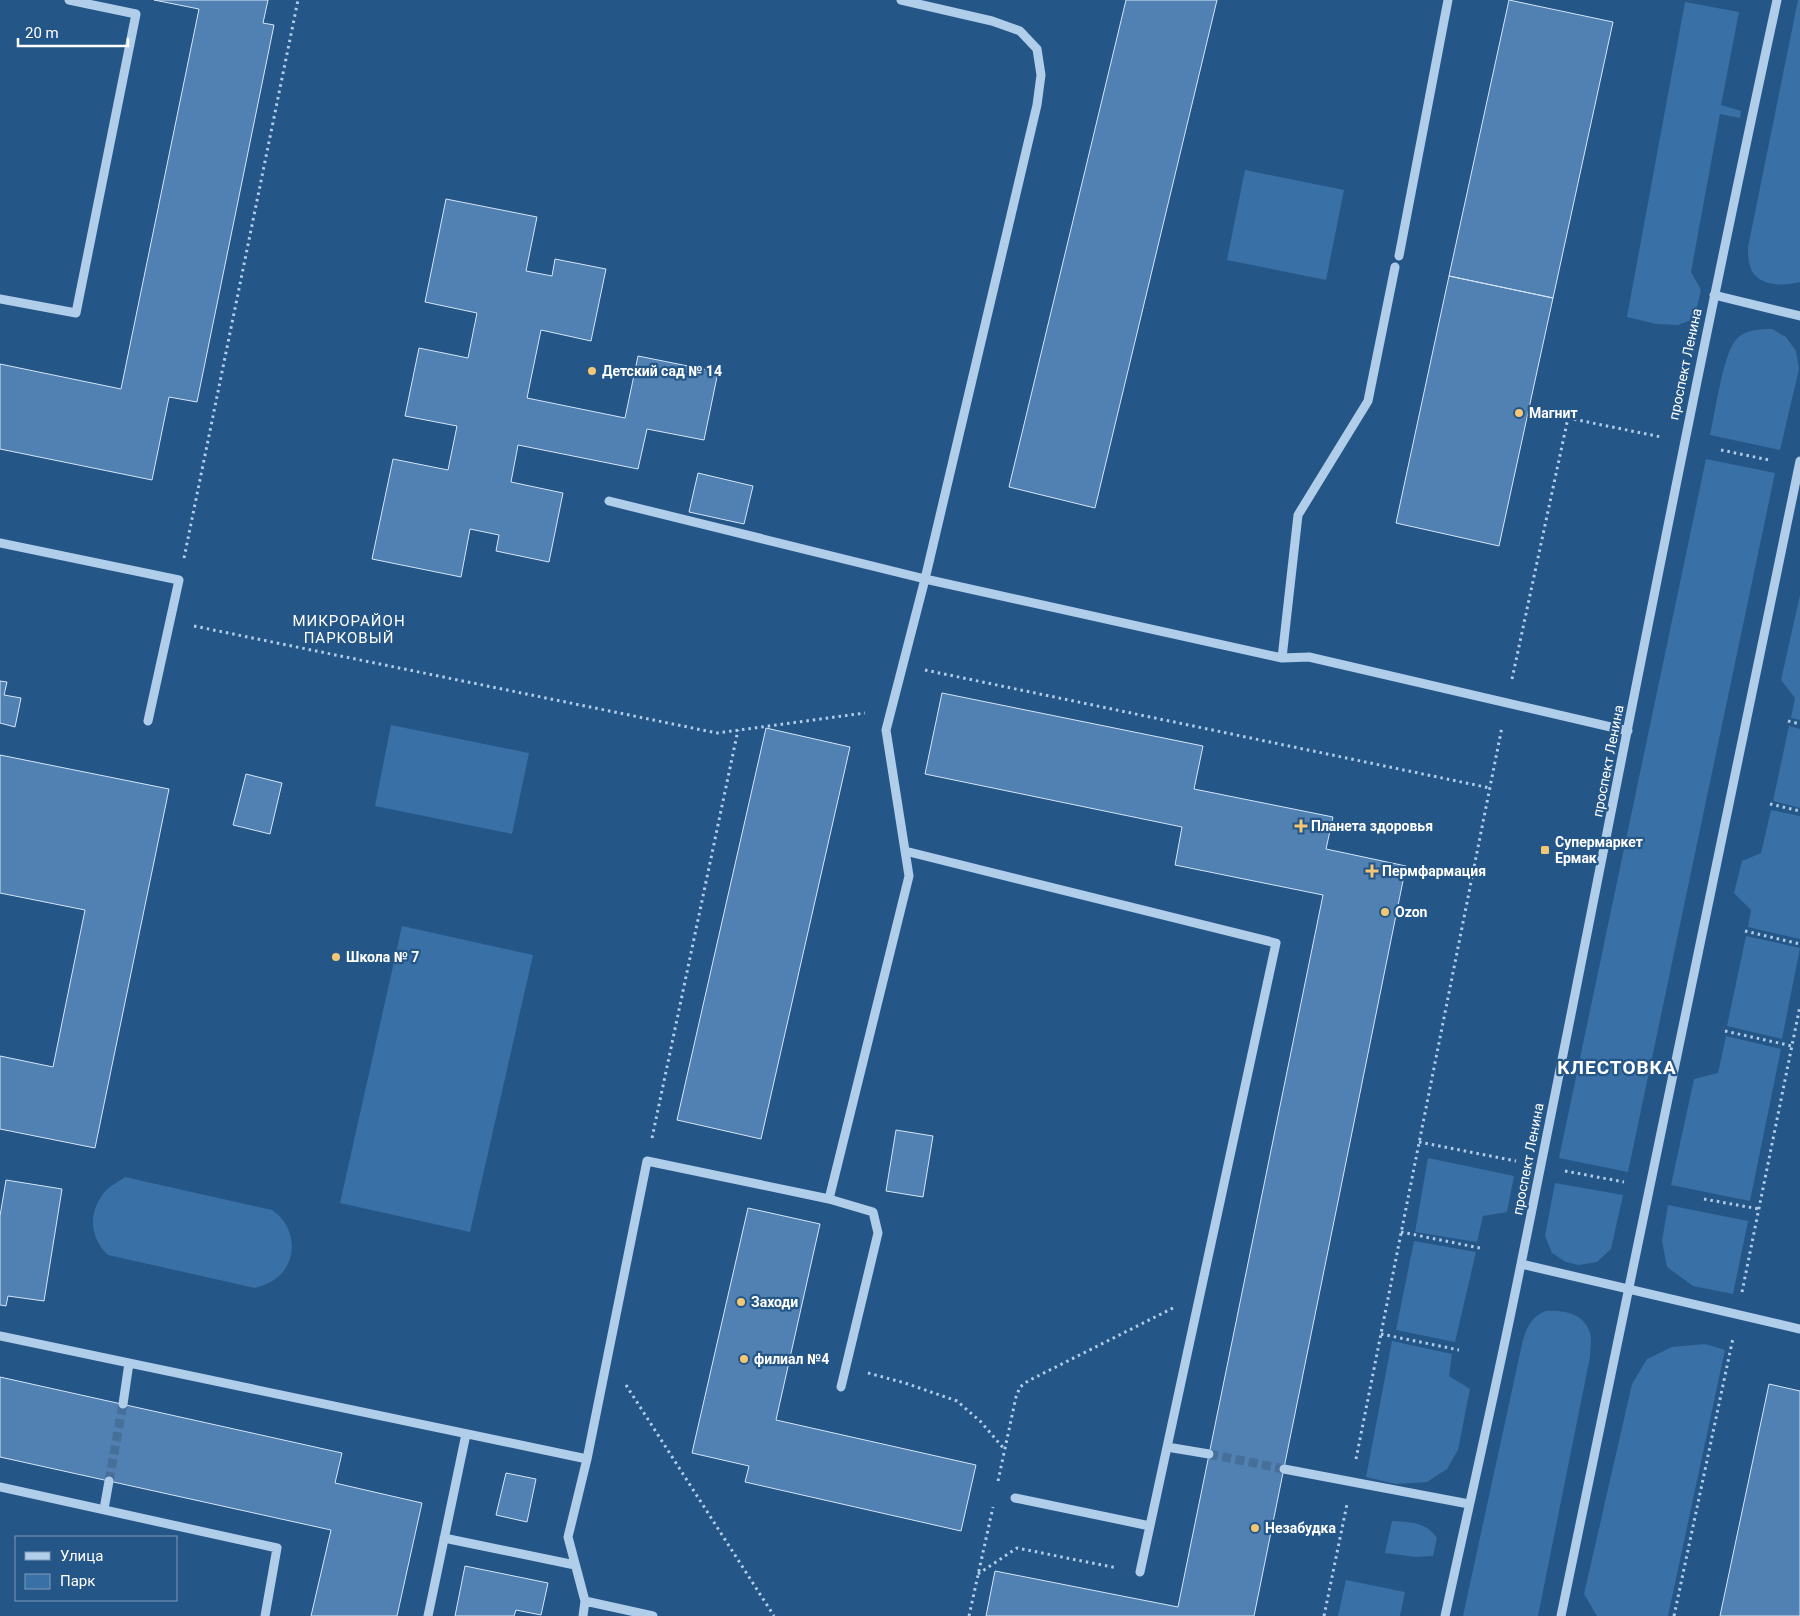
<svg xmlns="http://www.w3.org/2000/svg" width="1800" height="1616" viewBox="0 0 1800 1616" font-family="Roboto,sans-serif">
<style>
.green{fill:#3970a5}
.building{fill:#5181b2;stroke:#d4e6f7}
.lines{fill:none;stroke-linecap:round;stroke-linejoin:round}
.minor-tunnel{stroke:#466f9a;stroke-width:9;stroke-dasharray:9 4.5;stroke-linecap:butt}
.path{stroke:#b0cde9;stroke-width:3;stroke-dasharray:2.5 4;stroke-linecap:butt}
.minor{stroke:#b0cde9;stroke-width:9}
.poi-dot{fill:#f3c774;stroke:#255688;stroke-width:2}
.labels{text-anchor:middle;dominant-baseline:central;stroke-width:4.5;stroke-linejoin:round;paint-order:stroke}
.street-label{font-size:14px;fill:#fff;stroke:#255688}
.poi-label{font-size:14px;font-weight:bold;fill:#fff;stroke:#255688;text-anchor:start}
.neighbourhood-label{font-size:15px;letter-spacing:1px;fill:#fff;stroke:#255688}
.district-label{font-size:19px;font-weight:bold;letter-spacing:1px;fill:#fff;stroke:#255688}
</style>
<rect width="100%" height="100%" fill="#255688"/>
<path class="green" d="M 1798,0 L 1800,0 L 1800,282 C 1785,286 1761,287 1752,271 C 1748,263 1748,255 1748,247 Z
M 1685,2 L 1739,12 L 1721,105 L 1741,111 L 1740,118 L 1720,114 L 1691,272 L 1701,290 L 1694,319 L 1678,325 L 1656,324 L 1627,317 Z
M 1245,170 L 1344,190 L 1326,280 L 1227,260 Z
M 1772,329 L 1786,337 L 1796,351 L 1799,369 L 1780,450 L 1710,435 C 1715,413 1723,356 1735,341 C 1743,330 1760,329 1772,329 Z
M 1706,459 L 1775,473 L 1628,1172 L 1559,1158 Z
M 1800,595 L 1800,720 L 1791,718 L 1795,698 L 1781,680 Z
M 391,725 L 529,753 L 512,834 L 375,806 Z
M 1789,726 L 1800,729 L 1800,808 L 1773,801 Z
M 1771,810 L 1800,816 L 1800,939 L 1748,927 L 1751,910 L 1734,893 L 1742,861 L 1761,853 Z
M 402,926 L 533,955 L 470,1232 L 340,1203 Z
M 1746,936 L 1800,948 L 1782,1039 L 1727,1026 Z
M 1726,1036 L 1781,1049 L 1750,1201 L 1671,1185 L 1694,1079 L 1718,1073 Z
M 1428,1158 L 1514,1176 L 1507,1212 L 1483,1216 L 1477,1242 L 1415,1232 Z
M 125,1177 L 272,1210 C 293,1224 299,1253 282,1273 C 275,1281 265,1285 255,1288 L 108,1255 C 90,1238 88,1214 103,1194 C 108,1187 118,1182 125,1177 Z
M 1555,1183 L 1623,1195 L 1611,1249 L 1597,1262 L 1579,1265 L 1566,1262 L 1552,1253 L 1545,1236 Z
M 1668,1205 L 1748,1221 L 1733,1294 L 1693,1286 L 1667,1267 L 1662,1241 Z
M 1414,1241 L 1476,1252 L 1455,1342 L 1396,1330 Z
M 1546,1311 C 1563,1310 1584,1313 1590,1333 C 1592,1340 1590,1350 1590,1357 L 1538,1616 L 1463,1616 L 1522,1344 C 1526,1329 1530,1317 1546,1311 Z
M 1392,1341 L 1452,1354 L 1449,1376 L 1470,1389 L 1458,1450 L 1447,1469 L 1427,1482 L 1396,1484 L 1366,1477 Z
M 1705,1344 L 1725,1350 L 1668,1616 L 1597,1616 L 1584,1594 L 1632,1384 L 1647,1359 L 1672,1347 Z
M 1392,1521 C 1410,1522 1426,1522 1437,1538 L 1433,1556 L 1416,1557 L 1385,1553 Z
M 1346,1580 L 1405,1592 L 1400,1616 L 1338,1616 Z"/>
<path class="building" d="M 154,0 L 268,0 L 263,23 L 274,25 L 197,402 L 169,397 L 152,480 L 0,449 L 0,364 L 121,389 L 199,9 Z
M 1126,0 L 1217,0 L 1095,508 L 1009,487 Z
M 1509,0 L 1613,22 L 1553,298 L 1449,276 Z
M 446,199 L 537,217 L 526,271 L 552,276 L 555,259 L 606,269 L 591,341 L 541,330 L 527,398 L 625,418 L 638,356 L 718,372 L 704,440 L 647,429 L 638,469 L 518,445 L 511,482 L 563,493 L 549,562 L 496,551 L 499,535 L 470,529 L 461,577 L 372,559 L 393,459 L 448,470 L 457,426 L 405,416 L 419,348 L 468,358 L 477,313 L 425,302 Z
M 1449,276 L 1553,298 L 1499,546 L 1396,523 Z
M 698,473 L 753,486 L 744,524 L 689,512 Z
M 0,681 L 7,682 L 4,695 L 21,698 L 15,727 L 0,723 Z
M 942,693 L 1203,746 L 1194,789 L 1333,817 L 1326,849 L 1406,866 L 1254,1616 L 986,1616 L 995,1571 L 1178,1607 L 1323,895 L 1175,865 L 1182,827 L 925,774 Z
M 766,728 L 850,747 L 761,1139 L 677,1120 Z
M 0,755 L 169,789 L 95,1148 L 0,1129 L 0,1056 L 53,1067 L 85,910 L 0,893 Z
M 246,774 L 282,783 L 270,834 L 233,825 Z
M 896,1130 L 933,1136 L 923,1197 L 886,1191 Z
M 6,1180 L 62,1189 L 44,1301 L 8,1296 L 6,1306 L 0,1305 L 0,1216 Z
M 748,1208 L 820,1224 L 776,1420 L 976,1465 L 961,1531 L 745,1482 L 749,1466 L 692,1453 Z
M 0,1377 L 342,1453 L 335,1483 L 422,1503 L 397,1616 L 311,1616 L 331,1530 L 0,1457 Z
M 1769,1384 L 1800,1391 L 1800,1616 L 1720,1616 Z
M 506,1473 L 536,1479 L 527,1522 L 496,1515 Z
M 465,1566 L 548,1583 L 541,1615 L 516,1610 L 514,1616 L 455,1616 Z"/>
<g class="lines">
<path class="minor-tunnel" d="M 1209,1454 L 1284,1469
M 109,1481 L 123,1404"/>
<path class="path" d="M 1721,450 L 1769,460
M 184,558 L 298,0
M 194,626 L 717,733 L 865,713
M 925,670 L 1490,788
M 1512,679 L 1568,418 L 1661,437
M 1788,721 L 1800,724
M 1770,804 L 1800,811
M 1745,931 L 1800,944
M 1725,1031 L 1792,1046
M 652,1138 L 738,730
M 1419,1142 L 1516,1161
M 1565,1171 L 1624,1182
M 1704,1199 L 1759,1209
M 1401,1232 L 1480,1248
M 1742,1292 L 1800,1006
M 1381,1334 L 1459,1350
M 868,1373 L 905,1383 L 957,1401 L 981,1422 L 1005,1450
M 626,1385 L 774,1616
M 1356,1459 L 1502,727
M 998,1481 L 1016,1397 L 1020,1387 L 1028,1381 L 1173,1308
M 978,1574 L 1017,1548 L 1117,1568
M 969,1616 L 993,1507
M 1324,1616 L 1347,1504
M 1674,1616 L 1733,1338"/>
<path class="minor" d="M 1399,256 L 1448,0
M 1714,295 L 1800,316
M 0,299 L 76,313 L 136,14 L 69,0
M 609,501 L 925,579 L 1282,658 L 1309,657 L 1628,731
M 0,543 L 179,580 L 148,721
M 1282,658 L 1298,515 L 1368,401 L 1395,267
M 905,851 L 1276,943 L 1140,1572
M 829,1199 L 873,1212 L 878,1233 L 841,1387
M 1521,1264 L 1800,1329
M 0,1336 L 587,1459
M 123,1404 L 129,1363
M 1167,1447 L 1209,1454
M 1284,1469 L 1469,1504
M 0,1487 L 277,1548 L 265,1616
M 1015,1498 L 1150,1526
M 104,1509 L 109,1481
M 444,1538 L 575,1565
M 585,1601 L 653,1616
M 428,1616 L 466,1434
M 583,1616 L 585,1601 L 568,1537 L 587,1459 L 647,1161 L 829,1199 L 909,876 L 886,730 L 925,579 L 1037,105 L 1041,75 L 1037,49 L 1020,31 L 992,21 L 901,0
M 1445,1616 C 1471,1497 1498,1379 1522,1259 C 1607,840 1686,419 1777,0
M 1561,1616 L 1800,461"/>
</g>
<g class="poi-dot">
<circle cx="592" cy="371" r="5"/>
<circle cx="1519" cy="413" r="5"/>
<path d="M1298.5 818.5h5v5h5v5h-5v5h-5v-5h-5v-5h5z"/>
<rect x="1540" y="845" width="10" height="10" rx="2.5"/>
<path d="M1369.5 863.5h5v5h5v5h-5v5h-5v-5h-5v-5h5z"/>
<circle cx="1385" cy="912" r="5"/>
<circle cx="336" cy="957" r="5"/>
<circle cx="741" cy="1302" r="5"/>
<circle cx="744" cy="1359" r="5"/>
<circle cx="1255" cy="1528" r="5"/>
</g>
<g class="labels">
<g class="street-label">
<text transform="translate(1685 364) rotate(-78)">проспект Ленина</text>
<text transform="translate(1608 761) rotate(-79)">проспект Ленина</text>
<text transform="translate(1528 1159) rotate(-79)">проспект Ленина</text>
</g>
<g class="poi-label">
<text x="602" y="371">Детский сад № 14</text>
<text x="1529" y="413">Магнит</text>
<text x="1311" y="826">Планета здоровья</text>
<text x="1555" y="842">Супермаркет<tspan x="1555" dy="16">Ермак</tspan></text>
<text x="1382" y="871">Пермфармация</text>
<text x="1395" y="912">Ozon</text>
<text x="346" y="957">Школа № 7</text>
<text x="751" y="1302">Заходи</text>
<text x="754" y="1359">филиал №4</text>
<text x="1265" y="1528">Незабудка</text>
</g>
<g class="neighbourhood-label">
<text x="349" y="621">МИКРОРАЙОН<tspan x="349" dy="17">ПАРКОВЫЙ</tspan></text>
</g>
<g class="district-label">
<text x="1617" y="1067">КЛЕСТОВКА</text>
</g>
</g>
<rect x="15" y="1536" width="162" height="65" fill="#255688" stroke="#7c9ab8"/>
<rect x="25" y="1552" width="25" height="8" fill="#b0cde9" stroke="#7c9ab8"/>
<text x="60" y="1561" font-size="15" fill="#ffffff">Улица</text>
<rect x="25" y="1574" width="25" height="15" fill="#3970a5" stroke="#7c9ab8"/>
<text x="60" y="1586" font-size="15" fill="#ffffff">Парк</text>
<path d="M18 38v8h110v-8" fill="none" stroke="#ffffff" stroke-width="2.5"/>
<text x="25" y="38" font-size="15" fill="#ffffff" stroke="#255688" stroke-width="4" paint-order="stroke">20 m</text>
</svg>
